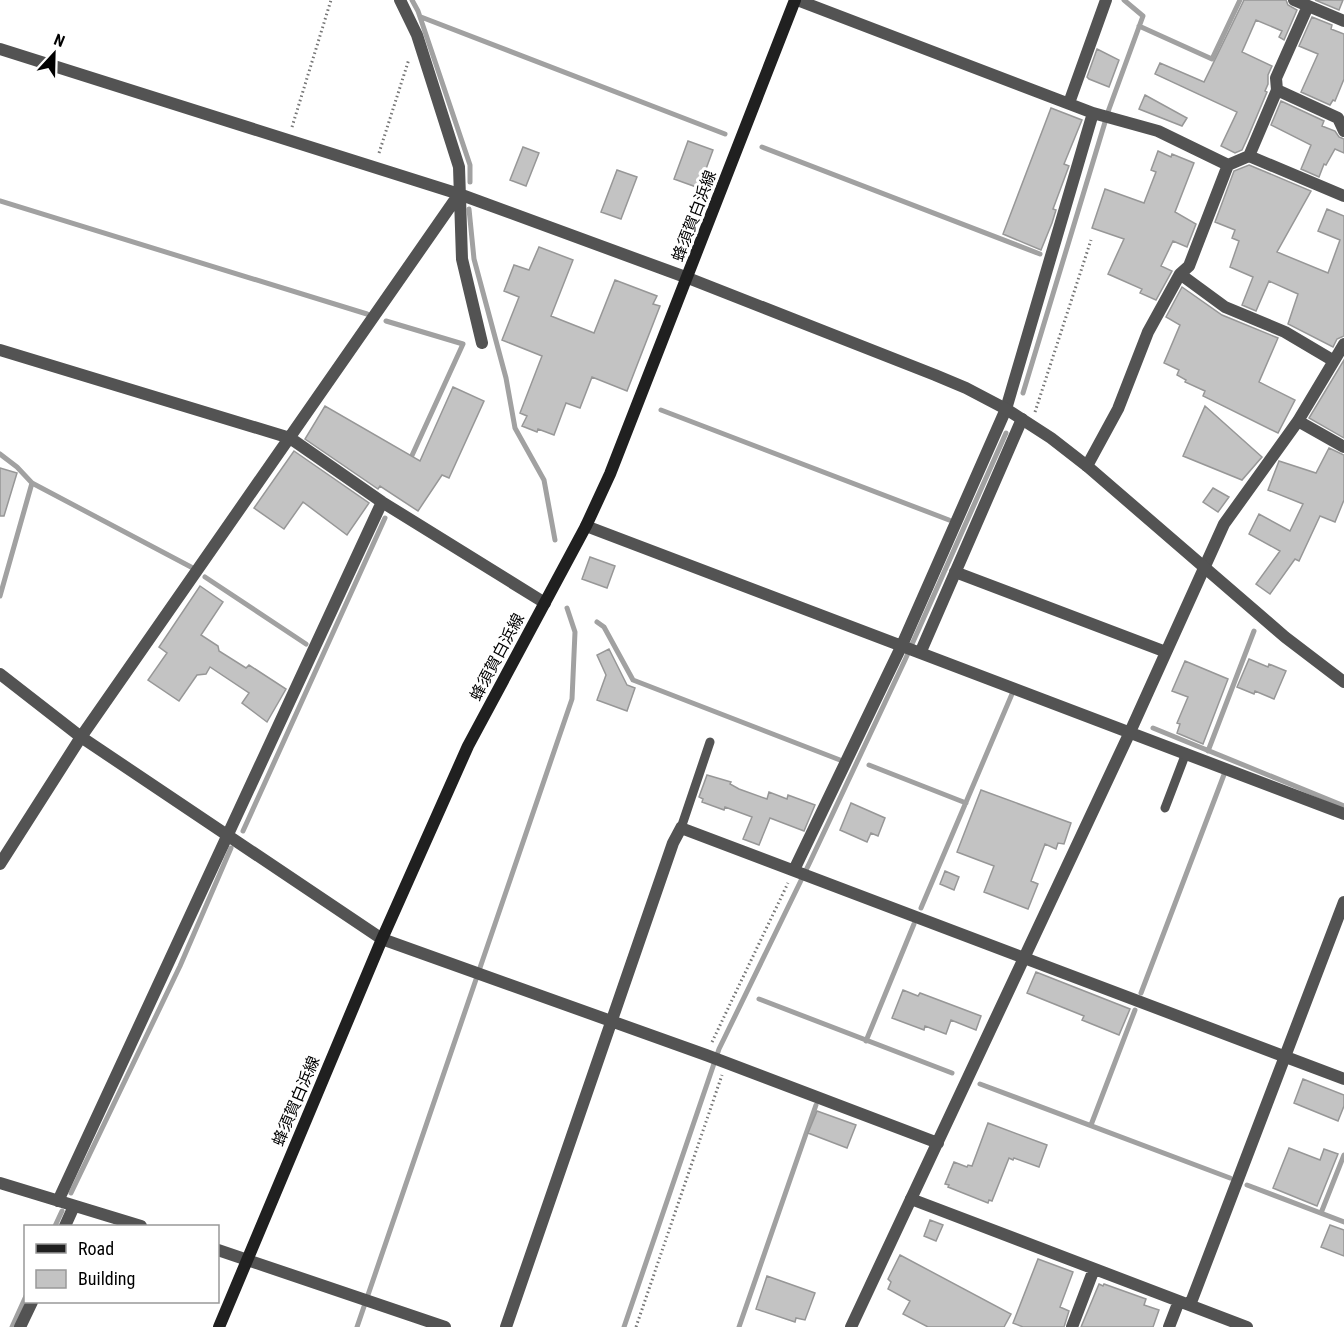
<svg xmlns="http://www.w3.org/2000/svg" width="1344" height="1327" viewBox="0 0 1344 1327" font-family="'Roboto Condensed','Noto Sans JP',sans-serif">
<style>
.lines{fill:none;stroke-linecap:round;stroke-linejoin:round}
.stream{stroke:#a1a1a1;stroke-width:5}
.building{fill:#c3c3c3;stroke:#979797;stroke-width:1.5}
.path{stroke:#757575;stroke-width:3;stroke-dasharray:1.5 3;stroke-linecap:butt}
.service{stroke:#535353;stroke-width:9}
.minor{stroke:#535353;stroke-width:12}
.tertiary{stroke:#535353;stroke-width:12}
.secondary{stroke:#202020;stroke-width:12}
.labels{text-anchor:middle;dominant-baseline:central;stroke-width:6;stroke-linejoin:round;paint-order:stroke}
.street-label{font-size:16px;fill:#000;stroke:#fff}
</style>
<rect width="100%" height="100%" fill="#fff"/>
<g class="lines">
<path class="stream" d="M 412,0 L 418,11 L 470,165 L 470,182
M 421,17 L 725,134
M 1139,26 L 1212,59 L 1240,0
M 762,147 L 1040,254
M 0,201 L 367,314
M 469,209 L 474,259 L 506,378 L 515,428 L 544,480 L 555,540
M 386,321 L 463,344 L 409,462
M 1023,393 L 1109,109 L 1143,16 L 1124,0
M 661,410 L 949,520
M 0,454 L 17,467 L 32,483 L 191,567
M 205,577 L 306,644
M 0,596 L 32,483
M 597,622 L 604,627 L 633,680 L 840,760
M 1153,728 L 1344,806
M 1208,751 L 1254,631
M 869,765 L 966,803
M 243,831 L 385,518
M 921,908 L 1012,694
M 1141,993 L 1225,772
M 759,999 L 952,1073
M 866,1041 L 914,924
M 980,1084 L 1230,1178
M 1091,1125 L 1135,1010
M 1247,1185 L 1344,1222
M 71,1193 L 180,966 L 231,848
M 1321,1213 L 1344,1155
M 55,1226 L 62,1211
M 12,1327 L 26,1296
M 357,1327 L 572,699 L 575,632 L 567,608
M 624,1327 L 719,1049 L 809,864 L 905,660 L 1006,433
M 739,1327 L 816,1105"/>
</g>
<path class="building" d="M 1244,0 L 1286,0 L 1288,5 L 1297,10 L 1284,40 L 1279,37 L 1282,31 L 1256,20 L 1242,52 L 1272,66 L 1268,75 L 1268,84 L 1265,91 L 1267,92 L 1248,137 L 1242,150 L 1235,153 L 1221,146 L 1237,112 L 1155,74 L 1160,63 L 1204,82 Z
M 1315,0 L 1343,0 L 1339,10 Z
M 1312,17 L 1332,25 L 1331,29 L 1344,34 L 1344,79 L 1335,101 L 1333,100 L 1330,105 L 1301,92 L 1318,54 L 1299,46 Z
M 1097,49 L 1119,60 L 1109,87 L 1089,79 L 1087,77 Z
M 1145,95 L 1187,118 L 1182,126 L 1139,109 Z
M 1281,101 L 1324,121 L 1322,126 L 1335,131 L 1339,137 L 1344,139 L 1344,153 L 1335,149 L 1326,165 L 1324,164 L 1319,177 L 1301,169 L 1311,145 L 1271,125 Z
M 1051,108 L 1082,120 L 1064,164 L 1069,166 L 1053,209 L 1056,210 L 1052,223 L 1041,250 L 1003,234 Z
M 688,141 L 713,150 L 699,188 L 674,179 Z
M 523,147 L 539,153 L 526,186 L 510,180 Z
M 1158,151 L 1171,157 L 1172,154 L 1194,163 L 1175,212 L 1196,224 L 1187,247 L 1173,241 L 1161,266 L 1172,271 L 1156,300 L 1140,293 L 1142,289 L 1108,274 L 1124,239 L 1092,228 L 1105,189 L 1144,203 L 1156,172 L 1151,170 Z
M 1249,165 L 1311,191 L 1277,252 L 1328,273 L 1340,240 L 1318,231 L 1327,209 L 1344,216 L 1344,336 L 1337,339 L 1333,347 L 1288,324 L 1298,294 L 1269,281 L 1256,311 L 1242,305 L 1253,277 L 1230,267 L 1239,241 L 1232,238 L 1235,230 L 1215,222 L 1234,171 Z
M 617,170 L 637,177 L 621,219 L 601,212 Z
M 539,247 L 573,260 L 551,316 L 594,333 L 615,280 L 657,296 L 653,304 L 660,306 L 627,391 L 592,377 L 580,408 L 566,403 L 554,435 L 538,429 L 537,432 L 522,426 L 527,416 L 520,413 L 542,356 L 502,340 L 519,297 L 504,291 L 514,265 L 529,270 Z
M 1182,287 L 1222,315 L 1278,338 L 1259,382 L 1295,400 L 1278,433 L 1203,396 L 1205,391 L 1185,382 L 1186,380 L 1177,375 L 1179,370 L 1164,363 L 1180,325 L 1166,317 Z
M 1344,360 L 1344,438 L 1309,418 Z
M 453,387 L 484,401 L 449,478 L 442,475 L 418,511 L 380,486 L 378,489 L 305,439 L 325,406 L 420,461 Z
M 1205,406 L 1262,457 L 1242,480 L 1183,456 Z
M 1329,448 L 1344,455 L 1344,500 L 1335,522 L 1320,516 L 1299,561 L 1295,559 L 1270,594 L 1256,584 L 1280,551 L 1249,534 L 1259,514 L 1290,531 L 1303,504 L 1268,490 L 1279,461 L 1316,473 Z
M 294,451 L 369,503 L 347,535 L 303,502 L 284,529 L 254,508 Z
M 0,468 L 17,473 L 4,516 L 0,516 Z
M 1213,488 L 1229,497 L 1218,512 L 1203,502 Z
M 590,557 L 615,566 L 607,588 L 582,579 Z
M 200,586 L 223,602 L 201,635 L 218,646 L 219,651 L 246,668 L 249,665 L 286,689 L 267,722 L 242,703 L 249,693 L 210,667 L 206,674 L 197,675 L 179,701 L 148,680 L 167,653 L 159,647 Z
M 609,649 L 627,685 L 635,688 L 627,711 L 597,700 L 606,675 L 597,655 Z
M 1249,659 L 1268,667 L 1269,664 L 1286,671 L 1274,699 L 1255,691 L 1254,694 L 1237,687 Z
M 1185,661 L 1228,679 L 1203,744 L 1177,733 L 1180,724 L 1177,723 L 1188,697 L 1172,691 Z
M 707,775 L 731,782 L 730,784 L 739,789 L 767,799 L 769,792 L 787,799 L 788,795 L 815,805 L 804,831 L 770,818 L 759,845 L 743,839 L 752,817 L 725,807 L 724,810 L 702,802 L 703,799 L 699,797 Z
M 981,790 L 1071,823 L 1064,844 L 1058,843 L 1056,849 L 1045,844 L 1031,881 L 1038,884 L 1028,909 L 984,892 L 994,866 L 957,852 Z
M 851,803 L 885,818 L 878,836 L 871,833 L 867,842 L 840,830 Z
M 945,871 L 959,877 L 954,890 L 940,884 Z
M 1036,972 L 1130,1009 L 1119,1035 L 1082,1020 L 1084,1016 L 1027,993 Z
M 903,990 L 918,996 L 920,993 L 981,1016 L 976,1030 L 951,1020 L 946,1034 L 925,1026 L 924,1030 L 892,1018 Z
M 1303,1079 L 1344,1095 L 1344,1106 L 1338,1121 L 1294,1103 Z
M 817,1111 L 856,1125 L 847,1148 L 808,1133 Z
M 988,1123 L 1047,1145 L 1039,1167 L 1014,1158 L 1013,1160 L 1009,1158 L 992,1201 L 989,1200 L 988,1203 L 948,1187 L 949,1185 L 945,1184 L 954,1162 L 967,1167 L 968,1165 L 972,1166 Z
M 1289,1148 L 1320,1160 L 1324,1149 L 1338,1154 L 1317,1206 L 1273,1188 Z
M 930,1220 L 943,1225 L 936,1241 L 924,1236 Z
M 1330,1225 L 1344,1230 L 1344,1256 L 1321,1247 Z
M 900,1255 L 1011,1314 L 1004,1327 L 928,1327 L 903,1314 L 910,1301 L 888,1289 L 891,1282 L 888,1279 Z
M 1038,1259 L 1073,1272 L 1060,1307 L 1069,1311 L 1064,1327 L 1023,1327 L 1013,1323 Z
M 767,1276 L 815,1293 L 805,1320 L 796,1318 L 795,1322 L 756,1309 Z
M 1099,1284 L 1103,1286 L 1104,1284 L 1146,1299 L 1144,1305 L 1159,1310 L 1153,1327 L 1081,1327 Z"/>
<g class="lines">
<path class="path" d="M 292,127 L 331,0
M 379,153 L 409,59
M 1035,412 L 1091,240
M 712,1042 L 788,883
M 636,1327 L 722,1075"/>
<path class="service" d="M 1165,808 L 1186,753
M 681,828 L 710,742"/>
<path class="minor" d="M 400,0 L 417,35 L 459,167 L 462,259 L 482,343
M 1294,0 L 1344,21
M 0,49 L 459,194 L 688,278
M 1277,90 L 1276,78 L 1308,6
M 1069,103 L 1106,0
M 1093,113 L 1158,131 L 1228,165 L 1189,266 L 1180,274
M 1249,156 L 1277,90 L 1338,118 L 1344,131
M 1228,165 L 1249,156 L 1344,196
M 0,350 L 290,438 L 382,502 L 545,603
M 1298,421 L 1344,447
M 1087,466 L 1118,409 L 1148,332 L 1180,274 L 1225,307 L 1285,332 L 1334,361
M 586,526 L 1344,814
M 955,572 L 1166,652
M 921,651 L 1022,419
M 0,674 L 81,737 L 382,939 L 706,1055 L 938,1143
M 0,864 L 81,737 L 459,194
M 794,870 L 902,645 L 1006,409 L 1093,113 L 797,0
M 0,1183 L 141,1226
M 58,1201 L 382,502
M 65,1226 L 74,1206
M 218,1250 L 445,1327
M 1190,1305 L 1344,902
M 20,1327 L 32,1302
M 506,1327 L 673,843 L 681,828 L 1344,1079
M 1072,1327 L 1094,1269
M 1169,1327 L 1179,1301
M 1247,1327 L 911,1199 L 1130,732 L 1224,524 L 1298,421 L 1344,344"/>
<path class="tertiary" d="M 688,278 L 935,375 L 966,388 L 1006,409 L 1051,438 L 1087,466 L 1285,637 L 1344,682
M 851,1327 L 911,1199"/>
<path class="secondary" d="M 219,1327 L 382,939 L 468,746 L 586,526 L 610,474 L 795,0"/>
</g>
<g class="labels">
<g class="street-label">
<text transform="translate(694 216) rotate(-69)">蜂須賀白浜線</text>
<text transform="translate(497 657) rotate(-62)">蜂須賀白浜線</text>
<text transform="translate(296 1101) rotate(-67)">蜂須賀白浜線</text>
</g>
</g>
<rect x="24" y="1225" width="195" height="78" fill="#ffffff" stroke="#999999" stroke-width="1.5"/>
<rect x="36" y="1244" width="30" height="9" fill="#202020" stroke="#999999" stroke-width="1.5"/>
<text x="78" y="1255" font-size="18" fill="#000000">Road</text>
<rect x="36" y="1270" width="30" height="18" fill="#c3c3c3" stroke="#999999" stroke-width="1.5"/>
<text x="78" y="1285" font-size="18" fill="#000000">Building</text>
<g transform="translate(54 54) rotate(22)" stroke="#ffffff" stroke-width="4.5" paint-order="stroke">
<path d="M0-4.5L10 22L0 15L-10 22Z" fill="#000000"/>
<text y="-9" font-size="16" font-weight="bold" text-anchor="middle" fill="#000000">N</text>
</g>
</svg>
